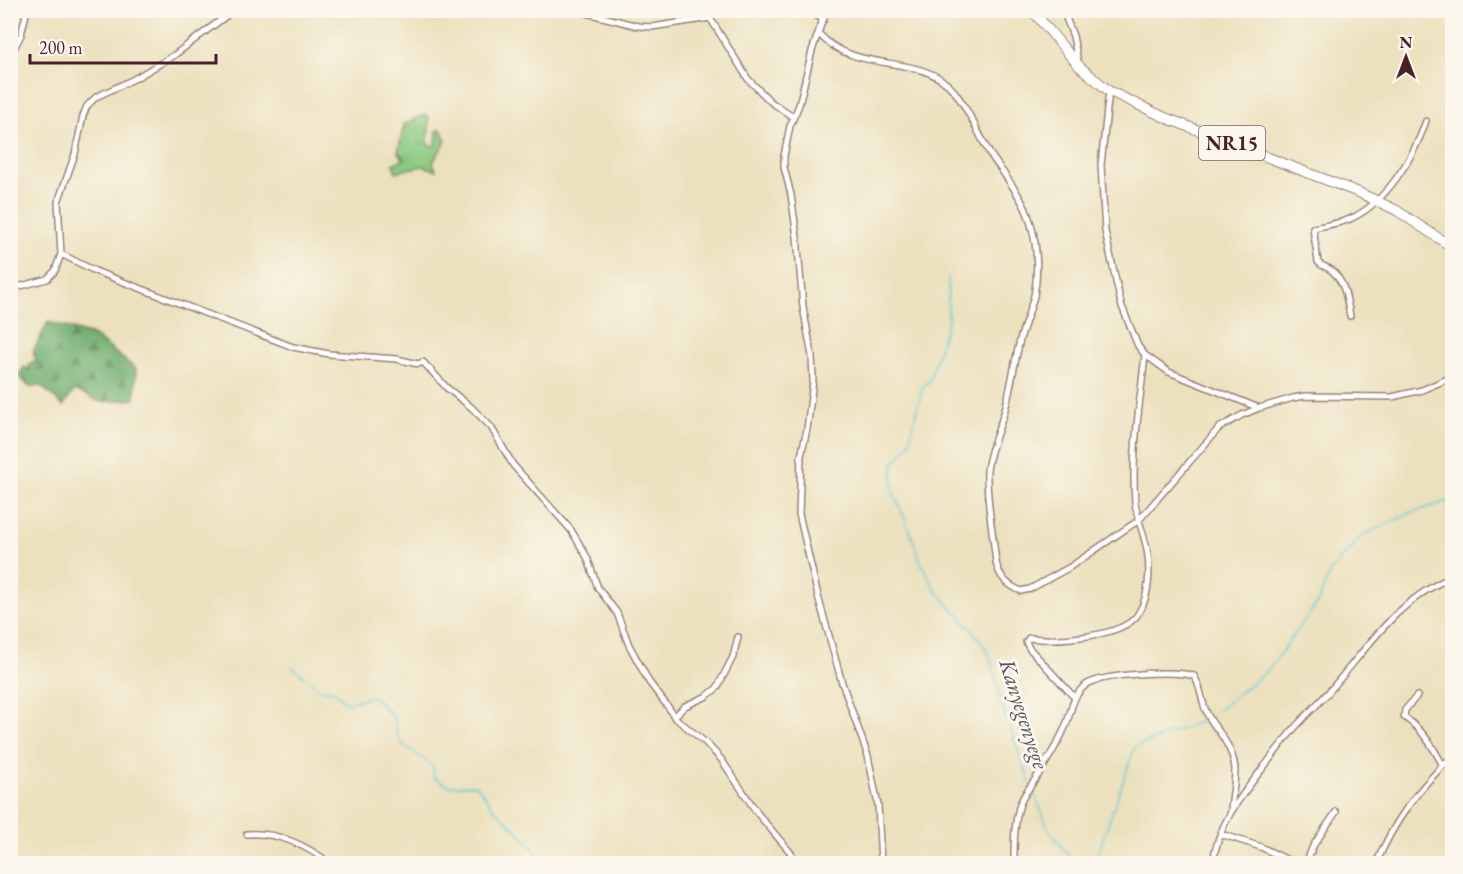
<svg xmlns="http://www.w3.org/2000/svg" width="1463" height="874" viewBox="0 0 1463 874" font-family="'EB Garamond',serif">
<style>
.grass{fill:url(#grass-tufts);stroke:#6a7456;stroke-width:1.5}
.forest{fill:url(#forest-firs);stroke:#5c664c;stroke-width:1.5}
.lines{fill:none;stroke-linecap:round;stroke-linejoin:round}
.stream{stroke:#5ecad6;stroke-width:1.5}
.street-casing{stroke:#9b8074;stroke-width:8}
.highway-casing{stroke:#9b8074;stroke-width:11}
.street{stroke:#fff;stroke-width:5}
.highway{stroke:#fff;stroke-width:9}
.labels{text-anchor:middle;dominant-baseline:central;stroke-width:6;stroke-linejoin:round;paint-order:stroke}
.shield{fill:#fbf7ec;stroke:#7f6065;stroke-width:1.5}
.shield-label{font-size:20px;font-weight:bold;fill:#4a1f2b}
.water-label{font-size:22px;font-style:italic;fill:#50525e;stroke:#fbf7ec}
</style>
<defs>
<pattern id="grass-tufts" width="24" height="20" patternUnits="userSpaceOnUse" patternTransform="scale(1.5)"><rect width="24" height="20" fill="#8ac980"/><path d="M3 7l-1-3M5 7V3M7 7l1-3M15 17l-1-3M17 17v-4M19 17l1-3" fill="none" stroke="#79ac6f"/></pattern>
<pattern id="forest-firs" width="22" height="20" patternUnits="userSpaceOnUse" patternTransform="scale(1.5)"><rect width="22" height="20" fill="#6fad6e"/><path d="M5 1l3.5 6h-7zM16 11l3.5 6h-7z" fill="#5d8c5b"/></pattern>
</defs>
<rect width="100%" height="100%" fill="#fbf7ec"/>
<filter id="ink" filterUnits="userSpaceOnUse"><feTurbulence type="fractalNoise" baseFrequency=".0167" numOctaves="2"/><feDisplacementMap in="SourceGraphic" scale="12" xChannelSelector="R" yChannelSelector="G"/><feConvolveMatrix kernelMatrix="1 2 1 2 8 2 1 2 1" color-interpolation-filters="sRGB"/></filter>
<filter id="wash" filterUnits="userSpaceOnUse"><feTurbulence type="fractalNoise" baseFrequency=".008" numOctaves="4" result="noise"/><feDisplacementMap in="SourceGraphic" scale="24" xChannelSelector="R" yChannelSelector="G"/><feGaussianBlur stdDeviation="1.35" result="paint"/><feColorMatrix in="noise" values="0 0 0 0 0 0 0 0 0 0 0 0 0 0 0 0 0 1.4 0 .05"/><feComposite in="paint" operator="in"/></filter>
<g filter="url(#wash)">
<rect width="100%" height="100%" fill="#ece1be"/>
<path class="grass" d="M 425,115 L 429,117 L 428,145 L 436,146 L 437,131 L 441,129 L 446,141 L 433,162 L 436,170 L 423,166 L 396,172 L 393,164 L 404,159 L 398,152 L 404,124 Z"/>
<path class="forest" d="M 48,322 L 93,335 L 136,369 L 135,399 L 100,402 L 75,390 L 63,406 L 41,386 L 29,387 L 19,376 L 24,367 L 30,370 L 29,365 L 33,361 L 37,363 L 33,352 Z"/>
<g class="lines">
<path class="stream" d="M 948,277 L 948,320 L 930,379 L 922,388 L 909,444 L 893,464 L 893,492 L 909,528 L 920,560 L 936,591 L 975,633 L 989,654 L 1004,711 L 1030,783
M 292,667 L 320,689 L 334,691 L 344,701 L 349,703 L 368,697 L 374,697 L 394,718 L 397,735 L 401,743 L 433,766 L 434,778 L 449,786 L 475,785 L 479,788 L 493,808 L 524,837 L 545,864
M 1218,710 L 1269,669 L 1318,602 L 1330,572 L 1363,535 L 1413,512 L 1452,500
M 1032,788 L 1049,831 L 1076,864
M 1094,864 L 1135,747 L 1202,721"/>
</g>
</g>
<g filter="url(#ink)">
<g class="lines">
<defs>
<path id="street" d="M 575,10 L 638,26 L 652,27 L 710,18 L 748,79 L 771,102 L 793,117
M 804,10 L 824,19
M 826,10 L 812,51 L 799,105 L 790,126 L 784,156 L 784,167 L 791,195 L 797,237 L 803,307 L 812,356 L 813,381 L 807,429 L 801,456 L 799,514 L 818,596 L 842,683 L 868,756 L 878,805 L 881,864
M 1063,10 L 1073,36 L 1078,62
M 819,34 C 858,76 921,51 954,91 C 969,110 978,133 990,154 C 1002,171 1022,197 1028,215 C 1037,239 1039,271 1034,296 C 1030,311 1024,325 1020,340 C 1015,360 1012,381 1007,402 C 1002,425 989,448 987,471 C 986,498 993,534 996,562 C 999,577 1007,585 1021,591 L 1030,589 L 1070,567 L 1139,520 L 1219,428 L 1242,415 L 1259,408
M 10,56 L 21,35 L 27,10
M 1109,91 L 1101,165 L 1105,231 L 1121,304 L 1138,346 L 1145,355 L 1169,372 L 1259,408 L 1293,398 L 1305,396 L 1392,397 L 1422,390 L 1452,377
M 61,254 L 95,271 L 293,347 L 329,354 L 397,359 L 418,364 L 423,362 L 447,388 L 471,407 L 491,427 L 513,465 L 571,530 L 587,557 L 598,588 L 617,613 L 629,645 L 649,682 L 671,711 L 674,717 L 706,743 L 721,759 L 758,814 L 791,853 L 797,864
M 10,289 L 47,279 L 55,271 L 61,254 L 58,202 L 75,154 L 83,116 L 87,106 L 96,97 L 134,79 L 173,56 L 234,10
M 1350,316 C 1347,300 1345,281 1331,270 C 1326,266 1322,267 1318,262 L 1313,228 C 1326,225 1338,224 1350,219 C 1386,203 1414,157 1426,121
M 1417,696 L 1405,710 L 1404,717 C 1422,729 1433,746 1443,766
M 1074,697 L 1029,648 L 1026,642 L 1029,638 C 1055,641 1123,638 1138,614 C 1149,597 1150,575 1148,556 C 1146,537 1137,521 1135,502 C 1131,454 1140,403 1145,355
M 674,717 L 685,706 L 707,696 L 717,688 L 733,657 L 738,637
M 247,834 C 279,832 305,845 331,864
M 1221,834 L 1261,847 L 1296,864
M 1014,864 C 1014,844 1014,823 1020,804 C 1024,794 1031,785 1037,777 C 1047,760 1059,743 1066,725 C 1072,710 1072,695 1086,685 C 1101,674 1175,670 1194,676 C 1201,686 1201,700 1206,711 C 1210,722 1218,729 1224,739 C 1242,768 1233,779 1231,811
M 1213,864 C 1217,825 1241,796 1263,768 C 1276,752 1287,735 1301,721 C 1309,712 1318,704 1326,695 C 1366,651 1395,600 1452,577
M 1306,864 L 1313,846 L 1336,812
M 1376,864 C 1393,823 1420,786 1452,757"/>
<path id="highway" d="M 1032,10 L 1079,66 L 1109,91 L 1166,118 L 1360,193 L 1396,210 L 1452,247"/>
</defs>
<use href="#street" class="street-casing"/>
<use href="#highway" class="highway-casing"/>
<use href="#street" class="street"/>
<use href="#highway" class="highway"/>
</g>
</g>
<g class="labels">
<rect class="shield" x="1199" y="126" width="66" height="34" rx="4.5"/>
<g class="shield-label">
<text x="1232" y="143">NR15</text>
</g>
<g class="water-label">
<text transform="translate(1024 714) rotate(72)">Kanyegenyege</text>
</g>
</g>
<rect width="1463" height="874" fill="none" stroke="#fbf7ec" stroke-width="36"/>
<g transform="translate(1406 57)" stroke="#fbf7ec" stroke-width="4.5" paint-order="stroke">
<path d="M0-4.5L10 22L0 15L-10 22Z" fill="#4a1f2b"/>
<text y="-9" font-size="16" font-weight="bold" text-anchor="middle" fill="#4a1f2b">N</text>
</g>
<path d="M30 54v9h186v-9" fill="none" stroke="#4a1f2b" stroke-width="3"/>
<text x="39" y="54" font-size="18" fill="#4a1f2b" stroke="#fbf7ec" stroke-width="4.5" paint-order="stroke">200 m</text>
</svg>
